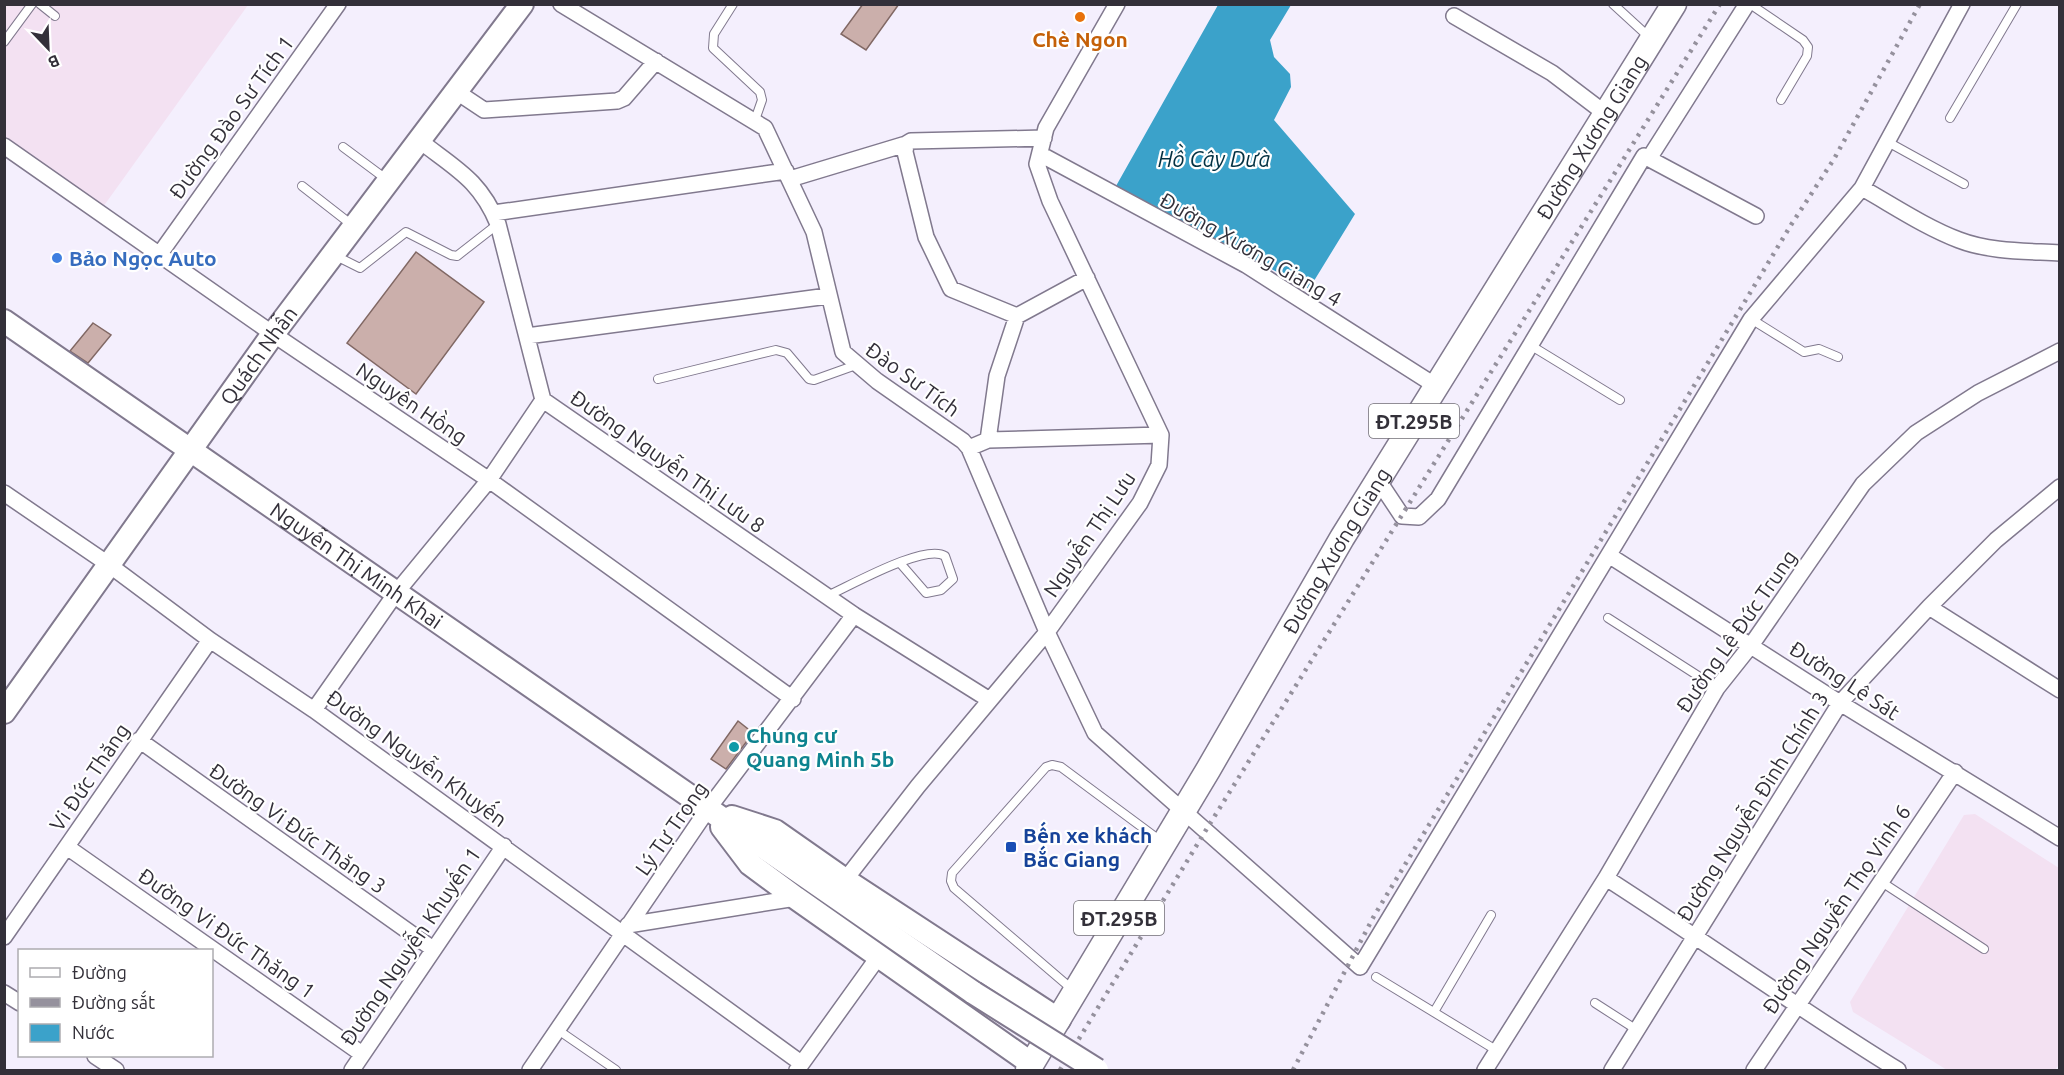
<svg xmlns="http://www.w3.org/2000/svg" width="2064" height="1075" viewBox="0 0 2064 1075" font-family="Ubuntu,sans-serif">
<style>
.education{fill:#f3e1f2}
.water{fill:#3ba2ca}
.building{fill:#cbafab;stroke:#816864;stroke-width:1.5}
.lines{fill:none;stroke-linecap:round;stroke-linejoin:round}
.lane-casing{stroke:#81798e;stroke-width:10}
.street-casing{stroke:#81798e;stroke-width:18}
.secondary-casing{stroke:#81798e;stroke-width:26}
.primary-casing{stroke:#81798e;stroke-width:27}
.lane{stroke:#fff;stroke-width:8}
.street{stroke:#fff;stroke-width:15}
.secondary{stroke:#fff;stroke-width:22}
.primary{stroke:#fff;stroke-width:24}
.rail{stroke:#95919d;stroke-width:4.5;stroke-dasharray:3 6;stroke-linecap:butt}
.secondary-bridge-casing{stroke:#81798e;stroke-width:26;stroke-linecap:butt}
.secondary-bridge{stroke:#fff;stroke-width:22}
.food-dot{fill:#e8710a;stroke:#fff;stroke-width:2}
.shop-dot{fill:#3f7fe0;stroke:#fff;stroke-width:2}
.culture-dot{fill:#0f9aa8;stroke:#fff;stroke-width:2}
.transit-dot{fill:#1a4fb4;stroke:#fff;stroke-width:2}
.labels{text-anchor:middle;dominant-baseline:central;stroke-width:4.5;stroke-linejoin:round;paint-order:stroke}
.shield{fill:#fff;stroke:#706e74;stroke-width:1.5}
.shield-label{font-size:20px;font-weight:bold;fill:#333039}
.food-label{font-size:21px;font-weight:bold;fill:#c56008;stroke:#fff}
.street-label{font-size:21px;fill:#333039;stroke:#fff}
.shop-label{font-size:21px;font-weight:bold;fill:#366cbe;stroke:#fff;text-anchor:start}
.culture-label{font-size:21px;font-weight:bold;fill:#0d838f;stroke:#fff;text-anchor:start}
.transit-label{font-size:21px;font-weight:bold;fill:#164399;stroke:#fff;text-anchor:start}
.water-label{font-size:22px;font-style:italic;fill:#033243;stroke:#fff}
</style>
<rect width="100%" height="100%" fill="#f4effd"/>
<path class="education" d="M 5,5 L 248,5 L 103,207 L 5,138 Z
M 1975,814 L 2059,868 L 2060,1063 L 2055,1070 L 1947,1070 L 1853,1012 L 1850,1002 L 1964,815 Z"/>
<path class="water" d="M 1218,5 L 1291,5 L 1270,40 L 1274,57 L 1290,74 L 1291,87 L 1274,120 L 1355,214 L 1309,289 L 1116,186 Z"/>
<path class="building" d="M 863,4 L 899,4 L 866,50 L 841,34 Z
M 416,252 L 484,302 L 416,394 L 347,343 Z
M 93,323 L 111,335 L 88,363 L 70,351 Z
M 738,721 L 753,733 L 726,769 L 711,759 Z"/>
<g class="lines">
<defs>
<path id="lane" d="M 40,4 L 55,16
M 733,4 L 714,34 L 713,48 L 760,92 L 762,100 L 755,120
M 1613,4 L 1649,37
M 1750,4 L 1803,40 L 1808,47 L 1807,56 L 1781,100
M 4,42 L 32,4
M 1950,118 L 2017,4
M 1886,141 L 1964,184
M 343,147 L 386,179
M 302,186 L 352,225
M 336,256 L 360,268 L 406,232 L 451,255 L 457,256 L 498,224
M 1751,319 L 1804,352 L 1819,349 L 1838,357
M 1530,345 L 1620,400
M 658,379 L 776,350 L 787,353 L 809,379 L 814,380 L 856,365
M 827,596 C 850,586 925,543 945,556 L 953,579 L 941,590 L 926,593 L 900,563
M 1608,618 L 1717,688
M 1880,881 L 1984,949
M 1376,977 L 1496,1050
M 1073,990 L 954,888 L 951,881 L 952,873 L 1046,767 L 1052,765 L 1061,767 L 1162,842
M 1595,1003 L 1637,1030
M 1434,1012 L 1491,915
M 558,1030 L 616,1070"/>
<path id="street" d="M 561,4 L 765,128 L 814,232 L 843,352 L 877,381 L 963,441 L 969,448 L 1047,632 L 1095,733 L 1360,967 L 1751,319 L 1862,188 L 1962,4
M 1454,16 L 1552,73 L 1606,114
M 457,92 L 484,110 L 617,101 L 624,98 L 656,61
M 1044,138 L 911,141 L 906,144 L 905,152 L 926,237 L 951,289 L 1017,316 L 1087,278
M 420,141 C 456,169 480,180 498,224 L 543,400 L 854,615 L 988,699
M 4,146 L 273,334 L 489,480 L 793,699
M 1040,154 L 1246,265 L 1436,386
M 1650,157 L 1747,4
M 790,179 L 906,144
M 1862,188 C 1894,206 1925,227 1959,240 C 1990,252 2027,251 2060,253
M 494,213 L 786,171
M 159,255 L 338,4
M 527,336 L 828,296
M 988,440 L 997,376 L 1017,316
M 969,448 L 988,440 L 1161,435
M 1378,480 L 1402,516 L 1419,517 L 1438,499 L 1644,156 L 1756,216
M 4,493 L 108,564 L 210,640 L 314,710 L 801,1063
M 1610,556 L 1840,703 L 2060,838
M 1929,607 L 2060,690
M 314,710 L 396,593 L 489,480 L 543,400
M 139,740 L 433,949
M 67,847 L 362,1054
M 1606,878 C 1704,941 1799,1009 1898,1070
M 845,880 L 918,786 L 1047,632 L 1140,503 L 1159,465 L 1161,435 L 1050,201 L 1037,164 L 1046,128 L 1117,4
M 628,925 L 796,898
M 4,937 L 210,640
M 4,993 L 20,1003
M 95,1056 L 116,1070
M 352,1070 L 504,846
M 530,1070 L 708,809 L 854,615
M 797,1070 L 879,956
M 1485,1070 L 1606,878 L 1717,688 L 1752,644 L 1863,484 L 1916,433 L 1978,393 L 2060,351
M 1612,1070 L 1840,703 L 1929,607 L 1996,540 L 2060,487
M 1754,1070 L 1955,772"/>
<g id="secondary">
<path id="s1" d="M 4,321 L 974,993"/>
<path id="s2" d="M 4,712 L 273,334 L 522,4"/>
<path d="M 732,817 L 775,831 L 845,880 L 1059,1020"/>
<path d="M 722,827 L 750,864 L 796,898 L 1032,1064"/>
</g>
<g id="primary">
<path id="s3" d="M 1028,1070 L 1208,770 L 1342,538 L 1674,4"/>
</g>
</defs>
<use href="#lane" class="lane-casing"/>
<use href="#street" class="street-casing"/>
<use href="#secondary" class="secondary-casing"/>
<use href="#primary" class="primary-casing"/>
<use href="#lane" class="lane"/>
<use href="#street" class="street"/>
<use href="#secondary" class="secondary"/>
<use href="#primary" class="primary"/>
<path class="rail" d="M 1060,1070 L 1206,830 L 1720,4
M 1293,1070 L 1374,916 L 1791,225 L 1834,159 L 1920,4"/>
<defs>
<path id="secondary-bridge" d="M 974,993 L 1097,1070"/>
</defs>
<use href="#secondary-bridge" class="secondary-bridge-casing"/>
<use href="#secondary-bridge" class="secondary-bridge"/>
</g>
<circle class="food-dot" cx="1080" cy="17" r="6"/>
<circle class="shop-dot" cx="57" cy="258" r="6"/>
<circle class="culture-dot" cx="734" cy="747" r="6"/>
<rect class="transit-dot" x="1005" y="841" width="12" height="12" rx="3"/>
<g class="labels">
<g class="shield">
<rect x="1369" y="404" width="90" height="34" rx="4.5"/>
<rect x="1074" y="901" width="90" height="34" rx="4.5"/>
</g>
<g class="shield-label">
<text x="1414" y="421">ĐT.295B</text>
<text x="1119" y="918">ĐT.295B</text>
</g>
<g class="food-label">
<text x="1080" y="39">Chè Ngon</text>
</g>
<g class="street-label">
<text transform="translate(231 117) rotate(-54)">Đường Đào Sư Tích 1</text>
<text stroke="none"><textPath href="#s3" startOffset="1090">Đường Xương Giang</textPath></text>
<text transform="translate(1251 249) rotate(30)">Đường Xương Giang 4</text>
<text stroke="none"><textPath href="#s2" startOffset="438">Quách Nhẫn</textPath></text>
<text transform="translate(913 379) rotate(36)">Đào Sư Tích</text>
<text transform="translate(412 403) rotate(34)">Nguyên Hồng</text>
<text transform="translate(668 461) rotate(35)">Đường Nguyễn Thị Lưu 8</text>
<text transform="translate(1089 534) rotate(-56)">Nguyễn Thị Lưu</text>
<text stroke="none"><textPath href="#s3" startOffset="604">Đường Xương Giang</textPath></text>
<text stroke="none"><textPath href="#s1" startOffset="429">Nguyễn Thị Minh Khai</textPath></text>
<text transform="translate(1736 631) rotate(-55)">Đường Lê Đức Trung</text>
<text transform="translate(1845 680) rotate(33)">Đường Lê Sát</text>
<text transform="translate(417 758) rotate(36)">Đường Nguyễn Khuyến</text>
<text transform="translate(89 777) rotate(-56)">Vi Đức Thăng</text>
<text transform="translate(1752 806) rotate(-58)">Đường Nguyễn Đình Chính 3</text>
<text transform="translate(298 828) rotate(35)">Đường Vi Đức Thăng 3</text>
<text transform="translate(671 828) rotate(-55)">Lý Tự Trọng</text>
<text transform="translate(1836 909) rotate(-56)">Đường Nguyễn Thọ Vinh 6</text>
<text transform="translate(227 933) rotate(35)">Đường Vi Đức Thăng 1</text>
<text transform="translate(410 946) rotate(-56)">Đường Nguyễn Khuyến 1</text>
</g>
<g class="shop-label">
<text x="69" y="258">Bảo Ngọc Auto</text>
</g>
<g class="culture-label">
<text x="746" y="735">Chung cư<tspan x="746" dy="24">Quang Minh 5b</tspan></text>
</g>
<g class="transit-label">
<text x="1023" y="835">Bến xe khách<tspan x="1023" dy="24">Bắc Giang</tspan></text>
</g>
<g class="water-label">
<text x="1214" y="158">Hồ Cây Dừa</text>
</g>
</g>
<rect width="2064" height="1075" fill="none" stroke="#333039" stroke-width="12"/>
<rect x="18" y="949" width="195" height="108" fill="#ffffff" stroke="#adacb0" stroke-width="1.5"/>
<rect x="30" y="968" width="30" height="9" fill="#ffffff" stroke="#adacb0" stroke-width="1.5"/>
<text x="72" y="979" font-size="18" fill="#333039">Đường</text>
<rect x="30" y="998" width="30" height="9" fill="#95919d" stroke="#adacb0" stroke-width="1.5"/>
<text x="72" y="1009" font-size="18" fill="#333039">Đường sắt</text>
<rect x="30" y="1024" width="30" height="18" fill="#3ba2ca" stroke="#adacb0" stroke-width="1.5"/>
<text x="72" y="1039" font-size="18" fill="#333039">Nước</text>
<g transform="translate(48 48) rotate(157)" stroke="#ffffff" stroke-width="4.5" paint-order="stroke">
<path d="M0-4.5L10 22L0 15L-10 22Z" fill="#333039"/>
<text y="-9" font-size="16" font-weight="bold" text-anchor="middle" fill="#333039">B</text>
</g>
</svg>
